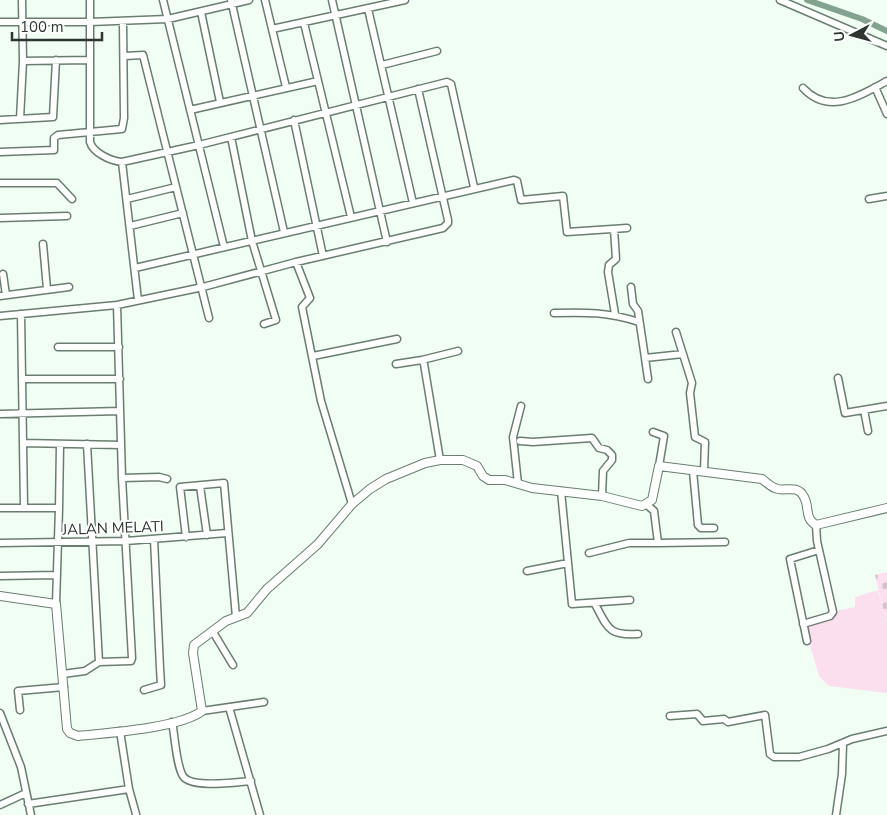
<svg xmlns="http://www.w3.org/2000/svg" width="887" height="815" viewBox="0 0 887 815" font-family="'Nunito Sans',sans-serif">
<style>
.green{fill:#fbdfef}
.cemetery{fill:url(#cemetery-stones)}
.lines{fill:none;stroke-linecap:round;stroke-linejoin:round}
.canal{stroke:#84a38e;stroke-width:6}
.minor-casing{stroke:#697e70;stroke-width:9}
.tertiary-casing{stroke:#697e70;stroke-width:10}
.minor{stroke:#fff;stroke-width:6}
.tertiary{stroke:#fff;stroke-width:8}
.labels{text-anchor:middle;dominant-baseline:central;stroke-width:4;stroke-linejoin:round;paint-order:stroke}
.street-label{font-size:15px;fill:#2c352f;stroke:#fff}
</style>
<defs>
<pattern id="cemetery-stones" width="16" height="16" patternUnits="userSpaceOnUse" patternTransform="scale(1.25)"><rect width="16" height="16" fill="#fbdfef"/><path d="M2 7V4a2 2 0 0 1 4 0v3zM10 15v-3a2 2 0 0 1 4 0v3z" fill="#d7c0cd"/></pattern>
</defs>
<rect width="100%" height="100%" fill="#f0fef4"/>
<path class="green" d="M 878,590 L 887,625 L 887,693 L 829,686 L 819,676 L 806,631 L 808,617 L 855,607 L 855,597 Z"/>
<path class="cemetery" d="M 887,572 L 887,625 L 875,575 Z"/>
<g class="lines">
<path class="canal" d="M 807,0 L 862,19 L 887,31"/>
<defs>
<path id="minor" d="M 90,0 L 90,142 C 93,153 111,161 122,162 L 199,145 L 447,82 L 451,84 L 474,187
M 163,0 L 224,247
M 231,0 L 284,232
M 265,0 L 286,87
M 332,0 L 387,242
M 780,0 L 887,46
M 368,9 L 413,203
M 201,12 L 220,102
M 0,22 L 90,22 L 168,19 L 249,0
M 304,23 L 351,217
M 272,29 L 405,0
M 125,56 L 143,55 L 209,318
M 23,61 L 89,60
M 382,65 L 437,51
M 875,87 L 887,114
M 803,88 C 829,116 859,96 887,81
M 190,110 L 318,81
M 20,119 L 23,61 L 22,0
M 0,120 L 53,117 L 56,60
M 294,120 L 323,256
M 231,137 L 252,241 L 276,320 L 264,324
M 0,152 L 54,150 L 54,138 L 58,135 L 122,129 L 124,118 L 123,22
M 122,162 L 138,300
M 0,183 L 57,183 L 72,199
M 127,199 L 176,187
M 869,199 L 887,196
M 0,218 L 67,216
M 130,226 L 183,213
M 614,229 L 616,259 L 609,265 L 608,272 L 615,314
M 43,244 L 47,289
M 296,262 L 310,298 L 302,307 L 321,401 L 352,504
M 135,268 L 514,180 L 517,181 L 521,200 L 563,196 L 567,232 L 627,228
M 3,274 L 6,295
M 631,287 L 633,304 L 638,311 L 645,358 L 683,354
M 0,296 L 69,287
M 554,313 C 586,312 608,312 639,322
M 21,314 L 24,507
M 0,316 L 117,305 L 203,287 L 296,262 L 443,228 L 448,223 L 448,220 L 418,89
M 676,332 L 692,383 L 690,393 L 695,437 L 705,442 L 704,471
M 58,347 L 119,347
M 313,356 L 397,339
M 645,358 L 648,379
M 422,360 L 458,351
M 396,364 L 422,360 L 424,364 L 440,460
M 838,378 L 845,413 L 887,406
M 23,379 L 120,379
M 864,410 L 868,431
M 0,414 L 120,411
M 653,432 L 664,436 L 659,466
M 520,441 L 533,442 L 592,438 L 599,448 L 607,450 L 612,455 L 612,460 L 603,471 L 602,496
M 23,443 L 121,445
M 87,444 L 99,662
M 693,471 L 698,525 L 701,528 L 714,528
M 122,478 L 159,477 L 167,479
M 518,484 L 513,437 L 521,406
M 200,486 L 207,535
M 561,491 L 572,604 L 630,600
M 647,505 L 654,511 L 658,543 L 725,542
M 0,508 L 59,508 L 56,604
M 59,508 L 60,445
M 186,537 L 180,487 L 224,483 L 236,617
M 0,543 L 126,541 L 227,533
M 589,553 L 629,543 L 658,543
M 527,571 L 568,563
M 0,576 L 56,575
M 595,604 C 608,628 608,636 638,634
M 803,624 L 830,616 L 833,612 L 817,541 L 816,525
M 213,632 L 233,665
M 807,641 L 790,559 L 819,550
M 63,674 L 85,671 L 99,662 L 131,661 L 132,658 L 122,478 L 117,305
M 144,690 L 161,685 L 160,668 L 154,539
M 229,707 L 260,815
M 20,710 L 18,691 L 64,687
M 202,711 L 264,702
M 0,713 L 21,767 L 31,815
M 670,716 L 697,714 L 703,721 L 724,719 L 728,722 L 765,715 L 770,754 L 774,757 L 799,757 L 828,749 L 852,739 L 887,731
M 172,722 C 175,736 176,765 183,776 C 191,789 237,782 251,781
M 120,731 L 129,789 L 136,814
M 28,804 L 129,789
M 0,805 L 26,793
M 836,815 L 842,774 L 843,744"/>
<path id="tertiary" d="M 0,596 L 56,604 L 67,729 L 70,733 L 78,736 C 108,733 180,728 202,711 L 193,653 L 194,645 L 226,621 L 247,613 L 267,589 L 318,544 L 352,504 L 370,489 L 386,479 L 425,463 L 440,460 L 463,460 L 477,466 L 483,476 L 489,480 L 505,480 L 532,488 L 602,496 L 642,506 L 652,500 L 659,466 L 762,479 C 766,482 770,486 775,488 C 784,493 797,483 804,497 C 810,508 804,518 816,525 L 887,508"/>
</defs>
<use href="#minor" class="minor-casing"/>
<use href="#tertiary" class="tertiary-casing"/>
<use href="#minor" class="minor"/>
<use href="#tertiary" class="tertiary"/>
</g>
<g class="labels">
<g class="street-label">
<text transform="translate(113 528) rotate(-2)">JALAN MELATI</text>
</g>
</g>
<g transform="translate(852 35) rotate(264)" stroke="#ffffff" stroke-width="4" paint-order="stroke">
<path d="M0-4L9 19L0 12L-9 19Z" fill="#2c352f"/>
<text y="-8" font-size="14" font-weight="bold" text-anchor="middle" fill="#2c352f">U</text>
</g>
<path d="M12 32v8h90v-8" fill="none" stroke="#2c352f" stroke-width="2.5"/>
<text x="20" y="32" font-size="15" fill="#2c352f" stroke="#ffffff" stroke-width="4" paint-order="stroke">100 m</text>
</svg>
